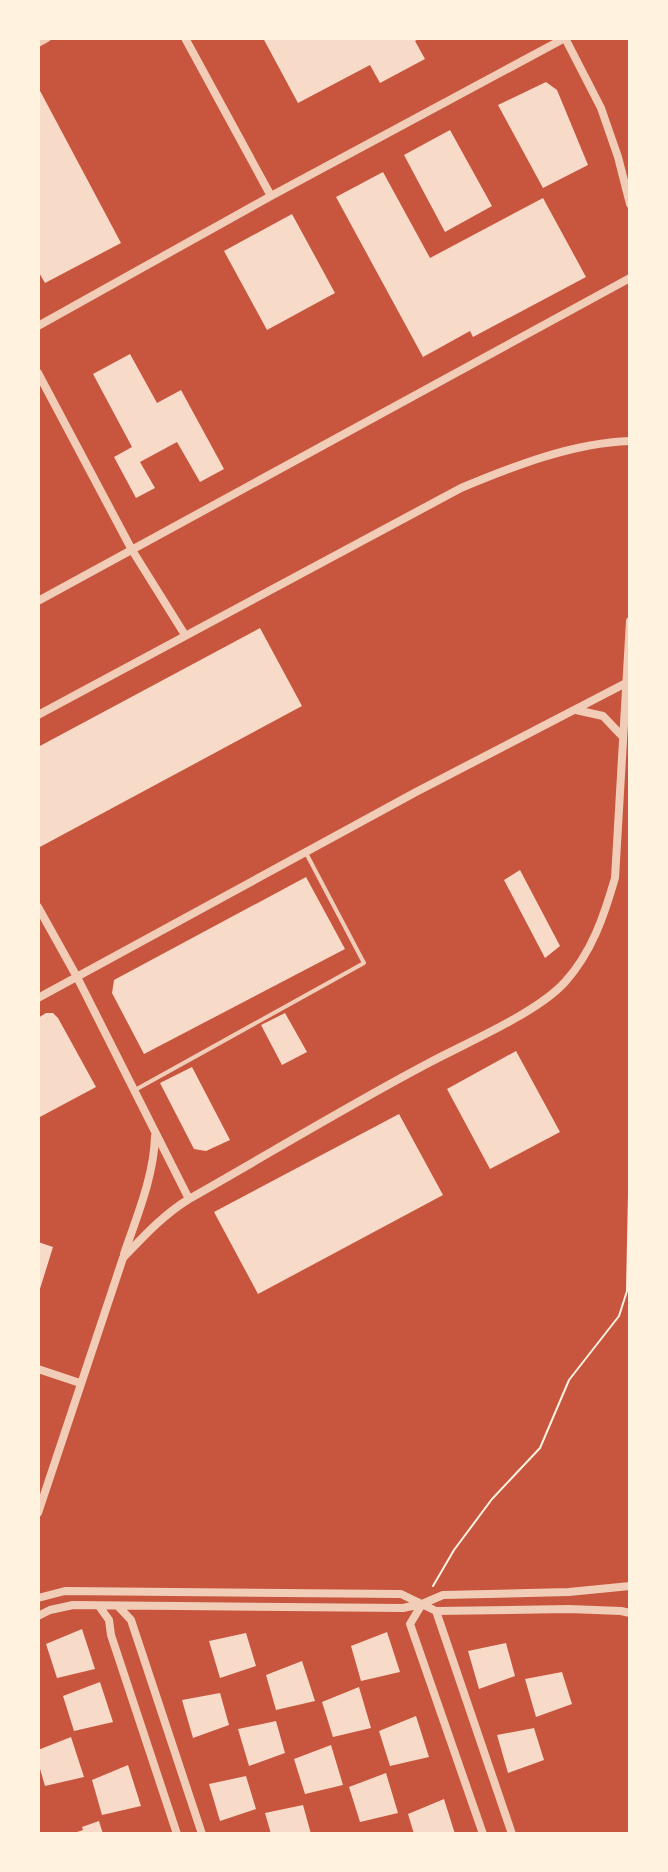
<svg xmlns="http://www.w3.org/2000/svg" width="668" height="1872" viewBox="0 0 668 1872" font-family="'Golos Text',sans-serif">
<style>
.building{fill:#f7dbc8}
.lines{fill:none;stroke-linecap:round;stroke-linejoin:round}
.path{stroke:#fff3e0;stroke-width:2}
.service{stroke:#f1ccb7;stroke-width:4}
.minor{stroke:#f1ccb7;stroke-width:8}
</style>
<rect width="100%" height="100%" fill="#c8553d"/>
<path class="building" d="M 263,38 L 420,38 L 415,41 L 425,59 L 380,83 L 370,65 L 298,103 Z
M 546,82 L 557,90 L 588,165 L 543,188 L 498,105 Z
M 38,87 L 121,243 L 45,283 L 38,271 Z
M 450,130 L 492,206 L 445,232 L 404,155 Z
M 383,172 L 430,258 L 543,198 L 586,277 L 473,337 L 470,331 L 423,357 L 336,197 Z
M 292,214 L 335,293 L 267,330 L 224,251 Z
M 130,354 L 157,403 L 181,390 L 224,469 L 200,482 L 177,442 L 140,462 L 155,488 L 136,498 L 114,457 L 132,447 L 93,374 Z
M 260,628 L 302,706 L 38,848 L 38,747 Z
M 520,870 L 560,946 L 545,958 L 504,880 Z
M 306,877 L 345,949 L 144,1054 L 112,993 L 114,980 Z
M 46,1013 L 53,1013 L 58,1018 L 96,1087 L 38,1118 L 38,1018 Z
M 285,1013 L 307,1052 L 282,1065 L 261,1025 Z
M 516,1051 L 560,1132 L 490,1169 L 447,1089 Z
M 192,1067 L 230,1140 L 206,1151 L 194,1149 L 160,1083 Z
M 399,1114 L 443,1195 L 258,1294 L 214,1212 Z
M 38,1242 L 53,1247 L 39,1292 L 38,1292 Z
M 82,1629 L 95,1669 L 57,1678 L 46,1644 Z
M 387,1632 L 400,1672 L 361,1681 L 351,1646 Z
M 246,1633 L 256,1666 L 220,1678 L 209,1641 Z
M 506,1643 L 515,1676 L 479,1689 L 468,1651 Z
M 302,1661 L 315,1701 L 276,1710 L 266,1675 Z
M 562,1672 L 572,1704 L 536,1717 L 525,1679 Z
M 100,1682 L 113,1722 L 74,1731 L 63,1696 Z
M 359,1687 L 371,1728 L 333,1737 L 322,1702 Z
M 220,1693 L 229,1725 L 193,1738 L 182,1700 Z
M 416,1716 L 429,1757 L 390,1766 L 379,1731 Z
M 276,1721 L 285,1753 L 249,1766 L 238,1729 Z
M 534,1728 L 544,1760 L 508,1773 L 497,1735 Z
M 71,1737 L 84,1777 L 45,1786 L 38,1762 L 38,1750 Z
M 331,1745 L 343,1785 L 305,1794 L 294,1759 Z
M 128,1765 L 141,1806 L 102,1815 L 92,1780 Z
M 386,1773 L 398,1813 L 360,1822 L 349,1787 Z
M 246,1776 L 256,1809 L 220,1821 L 209,1784 Z
M 444,1799 L 455,1834 L 414,1834 L 408,1814 Z
M 303,1805 L 311,1834 L 271,1834 L 265,1813 Z
M 99,1821 L 103,1834 L 71,1834 L 83,1830 L 82,1827 Z"/>
<g class="lines">
<path class="path" d="M 433,1586 L 454,1550 L 492,1499 L 540,1448 L 569,1380 L 619,1316 L 627,1291 L 630,1145"/>
<path class="service" d="M 135,1090 L 364,963 L 306,853"/>
<path class="minor" d="M 185,38 L 271,196
M 565,38 L 601,108 L 618,157 L 630,204
M 38,43 L 47,38
M 38,326 L 271,196 L 565,38
M 38,373 L 132,550 L 185,635
M 38,601 L 630,278
M 576,710 L 603,716 L 623,737
M 38,715 L 461,488 C 514,466 572,443 630,441
M 38,907 L 77,977 L 189,1199
M 38,998 L 416,792 L 626,683
M 124,1254 C 137,1216 154,1176 155,1136
M 38,1369 L 80,1383
M 38,1513 L 123,1258 C 144,1236 163,1215 189,1199 C 267,1155 344,1108 423,1066 C 463,1044 536,1014 565,982 C 592,952 604,916 615,878 L 630,621
M 38,1598 L 65,1591 L 401,1594 L 436,1611 L 569,1609 L 621,1611 L 630,1613
M 422,1604 L 410,1624 L 483,1834
M 99,1606 L 109,1620 L 111,1635 L 177,1834
M 118,1606 L 131,1620 L 202,1834
M 436,1611 L 512,1834
M 38,1616 L 50,1610 L 73,1605 L 403,1608 L 422,1604 L 443,1595 L 569,1592 L 630,1586"/>
</g>
<rect width="668" height="1872" fill="none" stroke="#fff3e0" stroke-width="80"/>
</svg>
